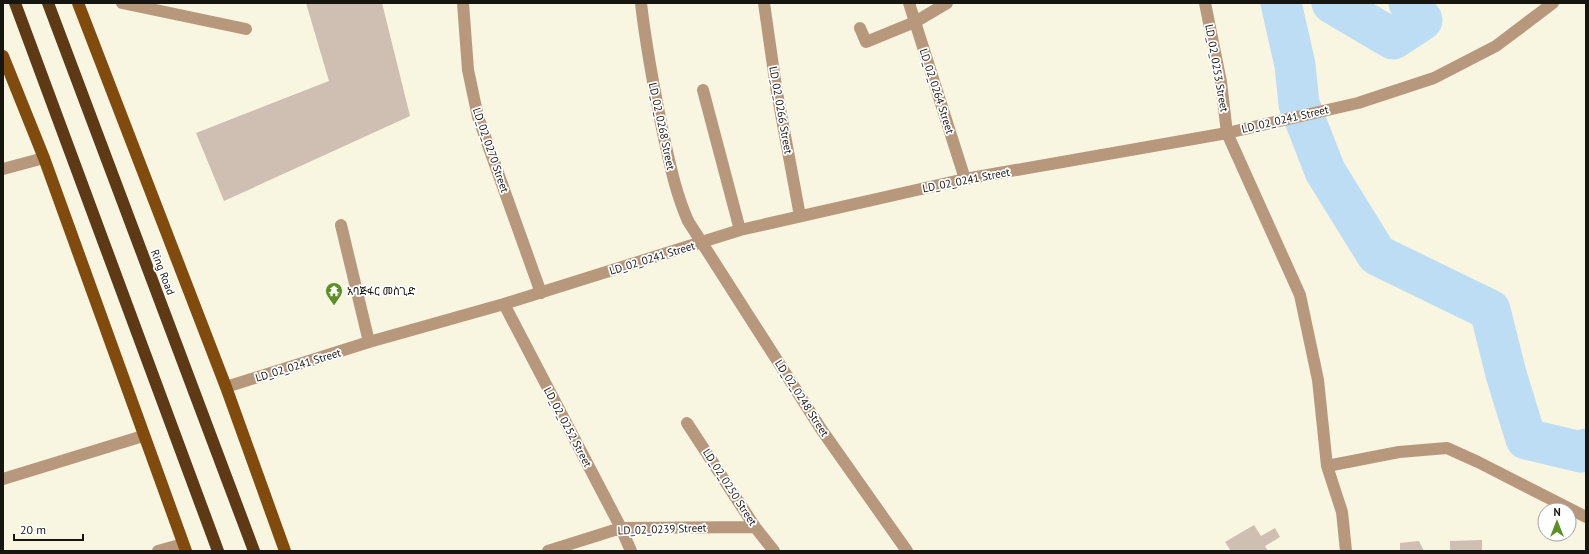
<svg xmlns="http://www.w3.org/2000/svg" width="1589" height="554" viewBox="0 0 1589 554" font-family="'PT Sans','Noto Sans Ethiopic',sans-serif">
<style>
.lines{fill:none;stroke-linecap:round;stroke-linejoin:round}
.river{stroke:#bdddf5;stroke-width:41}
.building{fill:#cfbeb2}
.lane{stroke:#b8987d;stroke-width:12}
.street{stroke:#b8987d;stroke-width:12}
.primary{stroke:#824b0e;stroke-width:12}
.highway{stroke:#5d3915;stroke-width:12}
.labels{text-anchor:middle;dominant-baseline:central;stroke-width:3.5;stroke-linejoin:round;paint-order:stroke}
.street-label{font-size:11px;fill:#17150f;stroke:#fff}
.poi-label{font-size:11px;fill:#17150f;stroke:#fff;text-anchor:start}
</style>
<rect width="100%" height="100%" fill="#f8f5e1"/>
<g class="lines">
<path class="river" d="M 1281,3 L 1295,65 L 1299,104 L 1325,171 L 1377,255 L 1490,310 L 1506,374 L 1526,439 L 1581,452 L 1586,449
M 1332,3 L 1393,39 L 1422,20 L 1409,3"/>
</g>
<path class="building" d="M 306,3 L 382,3 L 410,116 L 224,201 L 196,133 L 329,81 Z
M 1254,525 L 1261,536 L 1275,528 L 1280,537 L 1265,546 L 1268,551 L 1231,551 L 1225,542 Z
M 1482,540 L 1482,551 L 1450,551 L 1450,541 Z
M 1419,541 L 1424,551 L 1400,551 L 1400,543 Z"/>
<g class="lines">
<path class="lane" d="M 860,28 L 866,42 L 915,22 L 947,3
M 158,551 L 183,544"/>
<path class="street" d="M 122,3 L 246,29
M 463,3 L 468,70 L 478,117 L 541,293
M 641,3 C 646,47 654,89 663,133 C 670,164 675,191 688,221 L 821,429 L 907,551
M 764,3 L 776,87 L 800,216
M 909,3 L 965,179
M 1205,3 L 1221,82 L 1227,133 L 1300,295 L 1318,380 L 1327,466 L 1342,512 L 1346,551
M 703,90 L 740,230
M 3,169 L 44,158
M 341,225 L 369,342
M 504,304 L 621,528 L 631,551
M 226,387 L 369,342 L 504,304 L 740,230 L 965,179 L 1227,133 L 1358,103 L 1434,78 L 1496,46 L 1553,3
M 687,423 L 755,527 L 774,551
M 1327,466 L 1399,452 L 1447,448 L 1478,462 L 1586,517
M 3,479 L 143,436
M 548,551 L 621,528 L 755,527"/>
<path class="primary" d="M 78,3 L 226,387 L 285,551
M 3,56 L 44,158 L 186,551"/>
<path class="highway" d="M 15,3 L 218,551
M 48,3 L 254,551"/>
</g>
<defs>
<symbol id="temple-pin" viewBox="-11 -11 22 30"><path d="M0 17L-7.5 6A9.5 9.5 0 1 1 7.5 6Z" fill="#5c8f26" stroke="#fff"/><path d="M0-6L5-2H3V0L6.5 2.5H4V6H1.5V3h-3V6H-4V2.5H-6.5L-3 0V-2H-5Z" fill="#fff"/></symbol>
</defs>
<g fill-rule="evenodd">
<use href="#temple-pin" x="324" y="281" width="20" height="27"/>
</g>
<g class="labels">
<g class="street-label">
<text transform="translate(1217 68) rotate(80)">LD_02_0253 Street</text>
<text transform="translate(937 91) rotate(72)">LD_02_0264 Street</text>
<text transform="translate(781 110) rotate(80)">LD_02_0266 Street</text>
<text transform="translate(1285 119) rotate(-13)">LD_02_0241 Street</text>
<text transform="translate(662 126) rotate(78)">LD_02_0268 Street</text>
<text transform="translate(491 150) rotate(71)">LD_02_0270 Street</text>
<text transform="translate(966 180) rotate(-11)">LD_02_0241 Street</text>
<text transform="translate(652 258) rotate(-17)">LD_02_0241 Street</text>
<text transform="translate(163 272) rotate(69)">Ring Road</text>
<text transform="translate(298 365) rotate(-17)">LD_02_0241 Street</text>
<text transform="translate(802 398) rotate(57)">LD_02_0248 Street</text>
<text transform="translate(568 427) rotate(62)">LD_02_0252 Street</text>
<text transform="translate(730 487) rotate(57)">LD_02_0250 Street</text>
<text transform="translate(662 529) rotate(-2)">LD_02_0239 Street</text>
</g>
<g class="poi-label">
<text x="347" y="291">አባጅፋር መስጊድ</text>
</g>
</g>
<rect width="1589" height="554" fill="none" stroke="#17150f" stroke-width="8"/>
<g transform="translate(1557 522)"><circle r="19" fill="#ffffff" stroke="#a2a19f"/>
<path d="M0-3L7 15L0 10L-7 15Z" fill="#5c8f26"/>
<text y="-6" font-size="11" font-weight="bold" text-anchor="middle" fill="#17150f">N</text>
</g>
<path d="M14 534v6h69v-6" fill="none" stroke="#17150f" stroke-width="2"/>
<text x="20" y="534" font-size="12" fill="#17150f" stroke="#ffffff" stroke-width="3" paint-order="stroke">20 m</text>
</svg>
